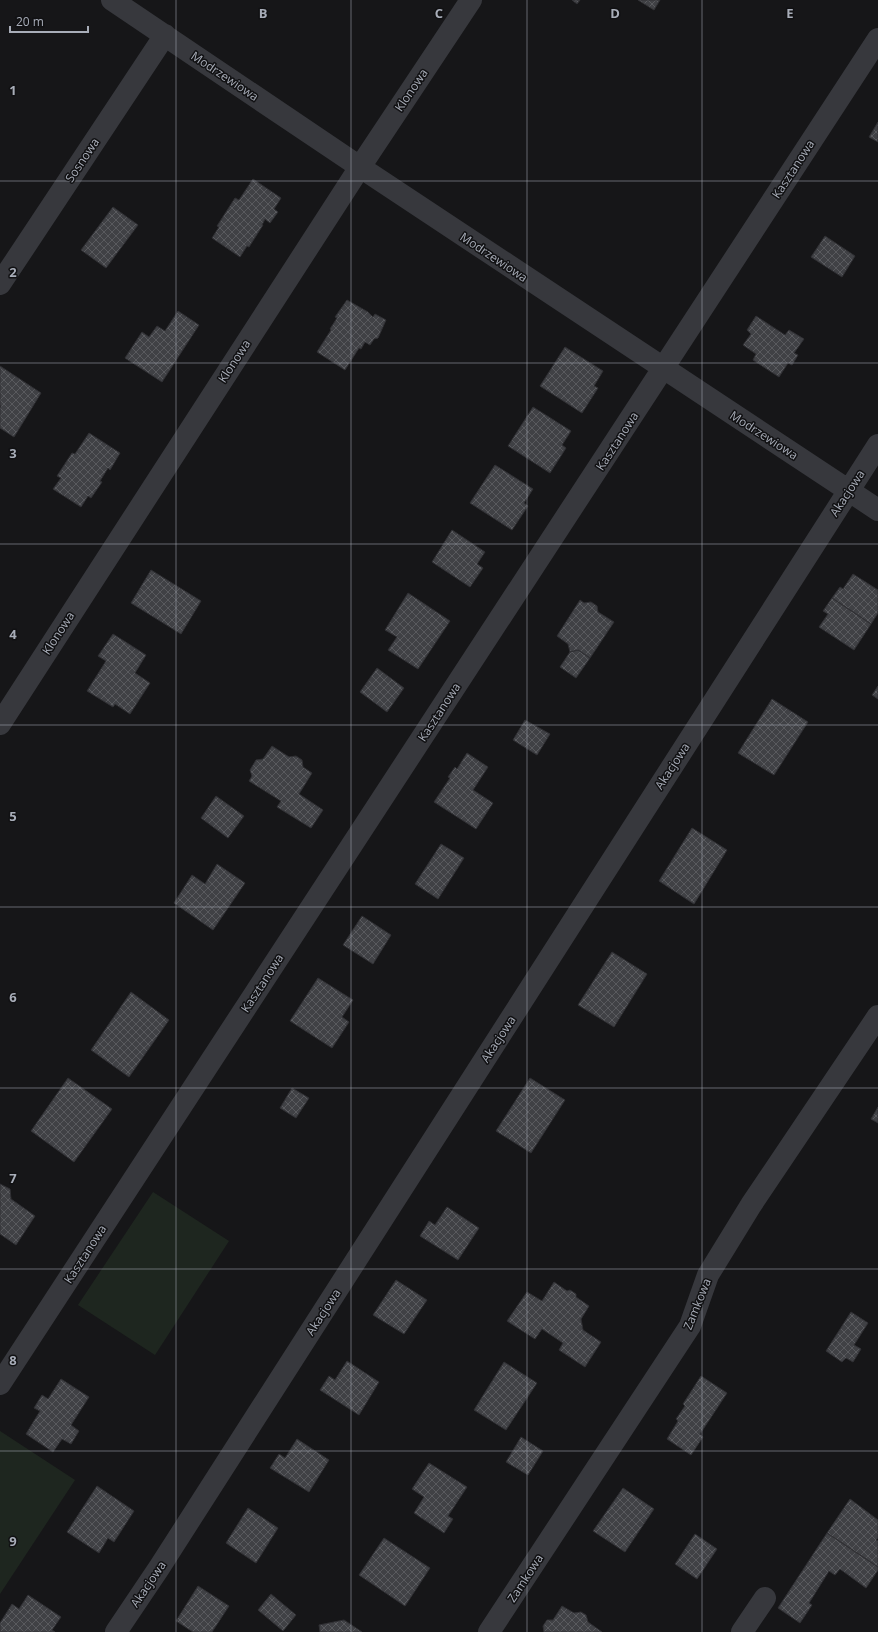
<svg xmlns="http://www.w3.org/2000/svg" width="878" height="1632" viewBox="0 0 878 1632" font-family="'Open Sans',sans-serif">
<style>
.grass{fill:#1e261f}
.building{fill:url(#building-cross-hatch);stroke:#303034}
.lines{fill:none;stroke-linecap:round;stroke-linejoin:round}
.minor{stroke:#37383d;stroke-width:22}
.grid{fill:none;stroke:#a8adb8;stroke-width:1;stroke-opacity:0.55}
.labels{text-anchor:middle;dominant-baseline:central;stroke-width:3;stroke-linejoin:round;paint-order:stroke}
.street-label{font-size:12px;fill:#a8adb8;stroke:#111113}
.grid-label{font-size:13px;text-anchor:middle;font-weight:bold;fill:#a8adb8;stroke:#111113;stroke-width:3;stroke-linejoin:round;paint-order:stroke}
</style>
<defs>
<pattern id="building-cross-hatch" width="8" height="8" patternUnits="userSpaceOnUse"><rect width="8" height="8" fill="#404145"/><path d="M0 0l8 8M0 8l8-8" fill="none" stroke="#595a5e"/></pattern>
</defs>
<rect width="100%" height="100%" fill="#161618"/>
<path class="grass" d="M 153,1192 L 229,1241 L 155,1355 L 78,1305 Z
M 0,1431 L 75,1480 L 0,1594 Z"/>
<path class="building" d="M 572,0 L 580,0 L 577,4 Z
M 638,0 L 660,0 L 654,10 Z
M 878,122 L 878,142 L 869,137 Z
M 253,179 L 281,198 L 274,209 L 278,212 L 270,223 L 265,219 L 262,225 L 263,225 L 249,247 L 247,246 L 240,257 L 212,238 L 219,227 L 217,226 L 235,198 L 239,200 Z
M 113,207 L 138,225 L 106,268 L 81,250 Z
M 825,236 L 855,256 L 842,277 L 811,257 Z
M 347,300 L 368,312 L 373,317 L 375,314 L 386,320 L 378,338 L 374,339 L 370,345 L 365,342 L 361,349 L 359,348 L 345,370 L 317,352 L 331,330 L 330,329 L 337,318 L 335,317 Z
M 178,311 L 199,325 L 162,382 L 125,358 L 142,332 L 149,337 L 157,326 L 165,331 Z
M 756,316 L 785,335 L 789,330 L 804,339 L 794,353 L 798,355 L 792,365 L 788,363 L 779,377 L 753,360 L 756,354 L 743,345 L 751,334 L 747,330 Z
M 565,347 L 603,371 L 594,386 L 598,388 L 582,413 L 540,386 Z
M 0,366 L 41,393 L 14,437 L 0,428 L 0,408 L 1,406 L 0,405 Z
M 533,407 L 571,431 L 562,445 L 566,448 L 550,473 L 508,446 Z
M 89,433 L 120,453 L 110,470 L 108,468 L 100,481 L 102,482 L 91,498 L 88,496 L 81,507 L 53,489 L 61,478 L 57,476 L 72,453 L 75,454 Z
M 495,465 L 533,489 L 524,503 L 528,506 L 512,530 L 470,503 Z
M 452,530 L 485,552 L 477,564 L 483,568 L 470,587 L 432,562 Z
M 151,570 L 201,601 L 181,634 L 131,603 Z
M 853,574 L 878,590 L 878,613 L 871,624 L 832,598 L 840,587 L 843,589 Z
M 408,593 L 450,621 L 418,669 L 388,650 L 397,637 L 385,630 Z
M 832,598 L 871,624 L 854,650 L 819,627 L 828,614 L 823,611 Z
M 580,600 L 584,603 L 591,602 L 597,606 L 598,612 L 614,622 L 590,658 L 578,650 L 570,652 L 568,644 L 557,636 Z
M 113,634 L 146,655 L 135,673 L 150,683 L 130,714 L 115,704 L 113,707 L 87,691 L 106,661 L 98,656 Z
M 578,650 L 590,658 L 576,678 L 560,667 L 570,652 Z
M 377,668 L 404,688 L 387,712 L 360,692 Z
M 878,686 L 878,699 L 872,695 Z
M 772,699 L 808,722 L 774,775 L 738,753 Z
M 525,720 L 550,734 L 537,755 L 513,740 Z
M 272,746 L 289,757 L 296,756 L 302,760 L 303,767 L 312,773 L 299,794 L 323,810 L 311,828 L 277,807 L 281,801 L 249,781 L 252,776 L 250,770 L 256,760 L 263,759 Z
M 467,753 L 488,767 L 473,790 L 493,803 L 476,829 L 434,802 L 450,778 L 448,777 L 455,767 L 457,769 Z
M 216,796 L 244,816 L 228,838 L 201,818 Z
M 692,828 L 727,850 L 694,904 L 659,881 Z
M 441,844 L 464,858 L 438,899 L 415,884 Z
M 217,864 L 245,883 L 213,930 L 174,903 L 192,875 L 205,884 Z
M 362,916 L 391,935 L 373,964 L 343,945 Z
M 612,952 L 647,974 L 614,1027 L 578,1005 Z
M 318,978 L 353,1000 L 342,1017 L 349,1022 L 332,1048 L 290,1021 Z
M 131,992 L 169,1020 L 129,1077 L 91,1050 Z
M 68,1078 L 112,1109 L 74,1162 L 31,1131 Z
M 530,1078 L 565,1100 L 531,1153 L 496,1131 Z
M 292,1088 L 309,1098 L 296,1118 L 280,1108 Z
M 878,1107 L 878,1123 L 871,1119 Z
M 0,1184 L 10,1189 L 11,1199 L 35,1216 L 16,1245 L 0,1234 Z
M 447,1207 L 479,1228 L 458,1260 L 420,1236 L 429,1221 L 435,1225 Z
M 396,1280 L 427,1300 L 404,1334 L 373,1315 Z
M 554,1282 L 567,1291 L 570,1290 L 576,1294 L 576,1297 L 589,1306 L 581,1319 L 583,1330 L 601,1342 L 585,1367 L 559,1350 L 563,1343 L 542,1329 L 535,1339 L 507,1321 L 527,1292 L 542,1301 Z
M 851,1312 L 868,1323 L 854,1345 L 861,1349 L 853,1362 L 846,1358 L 842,1362 L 826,1351 Z
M 347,1361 L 379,1382 L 359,1415 L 320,1390 L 329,1376 L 335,1380 Z
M 504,1362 L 537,1383 L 506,1430 L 474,1410 Z
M 701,1376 L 727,1393 L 700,1434 L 703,1437 L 691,1455 L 667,1439 L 678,1421 L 676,1419 L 685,1406 L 683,1404 Z
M 61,1379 L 89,1397 L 71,1425 L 79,1431 L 71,1444 L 62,1439 L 53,1452 L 26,1434 L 40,1411 L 34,1408 L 42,1395 L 48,1399 Z
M 521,1437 L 543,1451 L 528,1475 L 506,1462 Z
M 297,1439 L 329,1460 L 309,1492 L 270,1468 L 279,1454 L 285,1458 Z
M 429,1463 L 467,1487 L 448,1516 L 453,1519 L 444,1533 L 414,1513 L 424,1497 L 412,1489 Z
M 97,1486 L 134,1511 L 114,1542 L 108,1538 L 99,1553 L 67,1532 Z
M 623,1488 L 654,1509 L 625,1552 L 593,1531 Z
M 850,1499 L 878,1520 L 878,1538 L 876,1540 L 878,1541 L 878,1567 L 827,1533 Z
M 248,1508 L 278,1528 L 256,1563 L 226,1543 Z
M 827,1533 L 878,1567 L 878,1570 L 866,1588 L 840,1569 L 835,1575 L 829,1571 L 809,1603 L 812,1605 L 800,1623 L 778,1608 Z
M 695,1534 L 717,1549 L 697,1579 L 675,1564 Z
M 384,1538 L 430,1568 L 405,1606 L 359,1575 Z
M 198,1586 L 229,1606 L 212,1632 L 193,1632 L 176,1621 Z
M 271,1594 L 296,1615 L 283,1631 L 258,1610 Z
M 28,1595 L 61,1617 L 52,1630 L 55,1632 L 0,1632 L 0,1623 L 12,1604 L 19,1609 Z
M 562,1606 L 574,1613 L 581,1612 L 586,1615 L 588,1622 L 602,1632 L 544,1632 L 543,1626 L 547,1620 L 553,1620 Z
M 344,1620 L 362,1632 L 320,1632 L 319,1625 Z"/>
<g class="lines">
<path class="minor" d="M 112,0 L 360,167 L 878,510
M 0,284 L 165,35
M 0,724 L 360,167 L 471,0
M 0,1384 L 878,39
M 116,1632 L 159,1568 L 878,445
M 489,1632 L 690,1326 L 708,1275 L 751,1205 L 878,1016
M 742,1632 L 765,1598"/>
</g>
<path class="grid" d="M 176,0 L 176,1632M 351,0 L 351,1632M 527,0 L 527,1632M 702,0 L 702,1632M 0,181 L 878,181M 0,363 L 878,363M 0,544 L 878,544M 0,725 L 878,725M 0,907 L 878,907M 0,1088 L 878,1088M 0,1269 L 878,1269M 0,1451 L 878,1451"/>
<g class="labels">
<g class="street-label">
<text transform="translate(225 76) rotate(34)">Modrzewiowa</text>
<text transform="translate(411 90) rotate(-56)">Klonowa</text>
<text transform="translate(82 160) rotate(-56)">Sosnowa</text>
<text transform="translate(793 169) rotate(-57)">Kasztanowa</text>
<text transform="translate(494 257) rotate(34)">Modrzewiowa</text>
<text transform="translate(234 361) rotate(-57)">Klonowa</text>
<text transform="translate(764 435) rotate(33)">Modrzewiowa</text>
<text transform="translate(617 441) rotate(-57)">Kasztanowa</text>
<text transform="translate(847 493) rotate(-57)">Akacjowa</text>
<text transform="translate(58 633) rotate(-57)">Klonowa</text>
<text transform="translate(439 712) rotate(-57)">Kasztanowa</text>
<text transform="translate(672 766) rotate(-57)">Akacjowa</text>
<text transform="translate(262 983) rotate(-57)">Kasztanowa</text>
<text transform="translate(498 1039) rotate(-57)">Akacjowa</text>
<text transform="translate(85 1254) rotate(-57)">Kasztanowa</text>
<text transform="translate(697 1304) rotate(-68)">Zamkowa</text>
<text transform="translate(323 1312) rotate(-57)">Akacjowa</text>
<text transform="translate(525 1578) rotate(-57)">Zamkowa</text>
<text transform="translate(148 1584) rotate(-56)">Akacjowa</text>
</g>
</g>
<g class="grid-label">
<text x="263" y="18">B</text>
<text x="439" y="18">C</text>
<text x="615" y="18">D</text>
<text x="790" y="18">E</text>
<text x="13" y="95">1</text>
<text x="13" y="277">2</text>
<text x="13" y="458">3</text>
<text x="13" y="639">4</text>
<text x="13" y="821">5</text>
<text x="13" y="1002">6</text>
<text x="13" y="1183">7</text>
<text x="13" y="1365">8</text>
<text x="13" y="1546">9</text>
</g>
<path d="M10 26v6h78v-6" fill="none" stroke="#a8adb8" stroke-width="2"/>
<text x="16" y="26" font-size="12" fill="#a8adb8" stroke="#111113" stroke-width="3" paint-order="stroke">20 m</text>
</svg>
